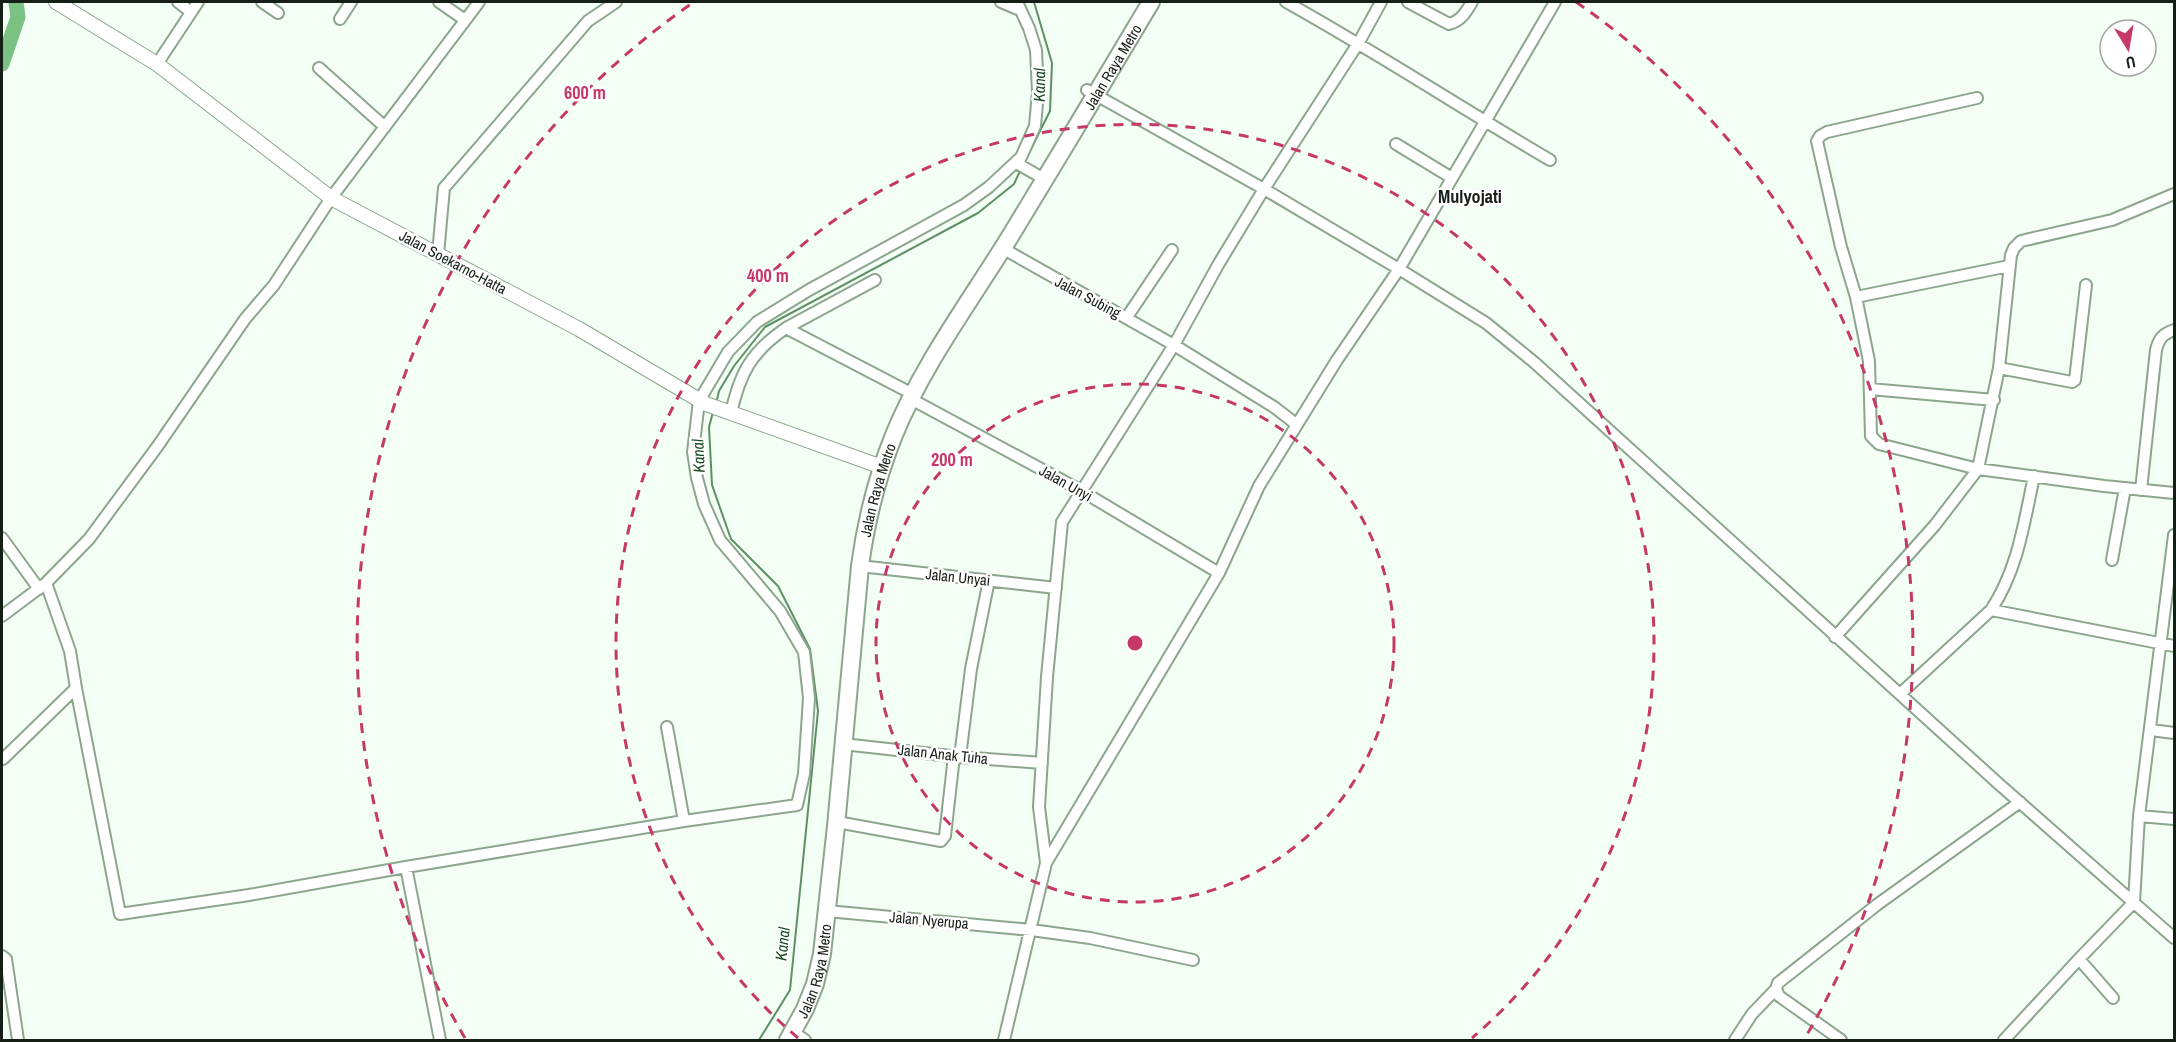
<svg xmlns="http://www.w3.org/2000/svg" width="2176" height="1042" viewBox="0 0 2176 1042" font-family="'Archivo Narrow',sans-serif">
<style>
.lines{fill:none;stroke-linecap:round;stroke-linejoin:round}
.stream{stroke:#5c9063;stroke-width:2}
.river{stroke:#7bc184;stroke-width:15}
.minor-casing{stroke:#8ca68e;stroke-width:14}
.major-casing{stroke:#8ca68e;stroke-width:16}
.highway-casing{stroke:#8ca68e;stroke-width:20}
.minor{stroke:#fff;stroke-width:10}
.major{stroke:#fff;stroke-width:14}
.highway{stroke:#fff;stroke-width:16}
.ring{fill:none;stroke:#c63866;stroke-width:3;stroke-dasharray:10 8}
.labels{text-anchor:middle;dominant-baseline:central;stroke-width:5;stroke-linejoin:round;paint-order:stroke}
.street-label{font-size:15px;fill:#151f16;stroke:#fff}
.water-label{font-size:16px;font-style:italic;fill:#184a22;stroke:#fff}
.quarter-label{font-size:18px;font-weight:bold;fill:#151f16;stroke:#fff}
.centre{fill:#c63866;stroke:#fff;stroke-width:3}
.ring-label{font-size:18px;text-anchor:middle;font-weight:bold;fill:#c63866;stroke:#fff;stroke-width:5;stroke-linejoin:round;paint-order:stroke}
</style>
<rect width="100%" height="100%" fill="#f3fef4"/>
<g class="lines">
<path class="stream" d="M 1025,161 L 1050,111 L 1052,63 L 1034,2
M 716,404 L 719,391 L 734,366 L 765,327 L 978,213 L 1014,184 L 1021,169
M 713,412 L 709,427 L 712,485 L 731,539 L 778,586 L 810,649 L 818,711 L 790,990 L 759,1040"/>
<path class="river" d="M 2,64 L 18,17 L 16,2"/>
<defs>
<path id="minor" d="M 178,2 L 191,12
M 262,2 L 278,13
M 439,2 L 465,20
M 1001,2 L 1020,10
M 1017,2 L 1029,28 L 1036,50 L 1038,92 L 1035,126 L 1018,164 L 1039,176
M 1286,2 C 1376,52 1461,108 1550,160
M 1408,2 L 1449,24 C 1461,21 1466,12 1472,2
M 340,19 L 351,2
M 157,64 L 198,2
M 319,68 L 385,127
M 1087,90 L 1264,189 L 1399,269 L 1486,323 L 1535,363 L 2000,785 L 2174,938
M 1977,98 L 1827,132 L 1820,136 L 1817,141 L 1841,247 L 1856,297 L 1869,361 L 1871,436 L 1879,444 L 1978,469 L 2104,486 L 2174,493
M 1396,144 L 1452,178
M 1002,248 L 1174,345 L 1274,407 L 1296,424
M 438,254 L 444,188 L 588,21 L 616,2
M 1856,297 L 2009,266
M 1127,317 L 1172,250
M 786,328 L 875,280
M 1999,368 L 2072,382 L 2075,380 L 2086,285
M 1870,389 L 1994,400
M 911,399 L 1080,490 L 1219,573
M 731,413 C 740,373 751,352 786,328 L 905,390
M 2141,490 L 2156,350 C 2159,338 2163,334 2174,330
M 2,538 L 39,589
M 2112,560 L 2125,488
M 860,566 L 1056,588
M 1991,610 L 2174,646
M 2,616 L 46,583 L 89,539 L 157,447 L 245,319 L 274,285 L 331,198 L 479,2
M 1835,637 L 1935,525 L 1978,469 L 1999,368 L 2011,255 L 2014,248 L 2021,241 L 2112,220 L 2174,194
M 76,688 L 120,914 L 249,895 L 406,867 L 684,821
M 1900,694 L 1991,610 C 2018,569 2024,523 2034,476
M 667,727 L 684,821 L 797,805 L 804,774 L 809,698 L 804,652 L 780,611 L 720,540 L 704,504 L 697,478 L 693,452 L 699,401 L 728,352 L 757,322 L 809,290 L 964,205 L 989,187 L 1019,159
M 2151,730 L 2174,733
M 843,744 L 960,757 L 1042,763
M 960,757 L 971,669 L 989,580
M 3,759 L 76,688 L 70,651 L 46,583
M 2139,816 L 2174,819
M 837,822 L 941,841 L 945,836 L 954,756
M 1046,863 L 1219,573 L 1259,486 L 1337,360 L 1399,269 L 1555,2
M 406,867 L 440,1040
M 827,911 L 1031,930 L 1090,938 L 1193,960
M 2,956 L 6,959 L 18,1040
M 2079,959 L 2113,998
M 793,1032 L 805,1040
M 1004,1040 L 1046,863 L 1039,807 L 1047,677 L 1062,522 L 1174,345 L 1218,265 L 1264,189 L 1359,42 L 1381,2
M 1735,1040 L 1752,1014 L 1776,989
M 1841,1040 L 1779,996 L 1776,989 L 1778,983 L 1878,904 L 2020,802
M 2004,1040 L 2079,959 L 2134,902 L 2139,816 L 2174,535"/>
<path id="major" d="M 56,2 L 157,64 L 331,198 L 579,329 L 706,404 L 882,467"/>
<g id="highway">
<path id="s1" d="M 788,1040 L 805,1009 L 815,984 L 822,954 L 836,826 L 860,566 C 866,521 877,477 894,435 C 923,364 971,300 1011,235 C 1058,158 1105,79 1151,2"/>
</g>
</defs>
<use href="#minor" class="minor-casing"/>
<use href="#major" class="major-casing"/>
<use href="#highway" class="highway-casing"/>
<use href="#minor" class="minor"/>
<use href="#major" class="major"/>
<use href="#highway" class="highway"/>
</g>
<g class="ring">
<circle cx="1135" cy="643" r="259"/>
<path d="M798 1038A519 519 0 1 1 1472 1038"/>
<path d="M465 1038A778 778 0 0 1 694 2M1576 2A778 778 0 0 1 1805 1038"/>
</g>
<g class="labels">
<g class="street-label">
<text stroke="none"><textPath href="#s1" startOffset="1047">Jalan Raya Metro</textPath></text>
<text transform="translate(453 262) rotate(28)">Jalan Soekarno-Hatta</text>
<text transform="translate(1088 297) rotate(28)">Jalan Subing</text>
<text transform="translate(1066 483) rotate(29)">Jalan Unyi</text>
<text stroke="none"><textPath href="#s1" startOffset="561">Jalan Raya Metro</textPath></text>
<text transform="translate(958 577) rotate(6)">Jalan Unyai</text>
<text transform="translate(943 754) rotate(6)">Jalan Anak Tuha</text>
<text transform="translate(929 920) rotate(5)">Jalan Nyerupa</text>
<text stroke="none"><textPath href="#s1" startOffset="75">Jalan Raya Metro</textPath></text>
</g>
<g class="water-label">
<text transform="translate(1039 85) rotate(-89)">Kanal</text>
<text transform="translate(698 456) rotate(-93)">Kanal</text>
<text transform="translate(782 944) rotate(-84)">Kanal</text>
</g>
<g class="quarter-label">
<text x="1470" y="196">Mulyojati</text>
</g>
</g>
<circle cx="1135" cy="643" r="9" class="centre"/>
<g class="ring-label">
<text x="585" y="99">600 m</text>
<text x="768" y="282">400 m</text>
<text x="952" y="466">200 m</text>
</g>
<rect width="2176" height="1042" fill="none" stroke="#151f16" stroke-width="6"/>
<g transform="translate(2128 48) rotate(169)"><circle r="28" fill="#ffffff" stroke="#a1a5a2" stroke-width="1.5"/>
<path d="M0-4.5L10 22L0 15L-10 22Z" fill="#c63866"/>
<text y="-9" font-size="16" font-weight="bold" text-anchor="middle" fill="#151f16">U</text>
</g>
</svg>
